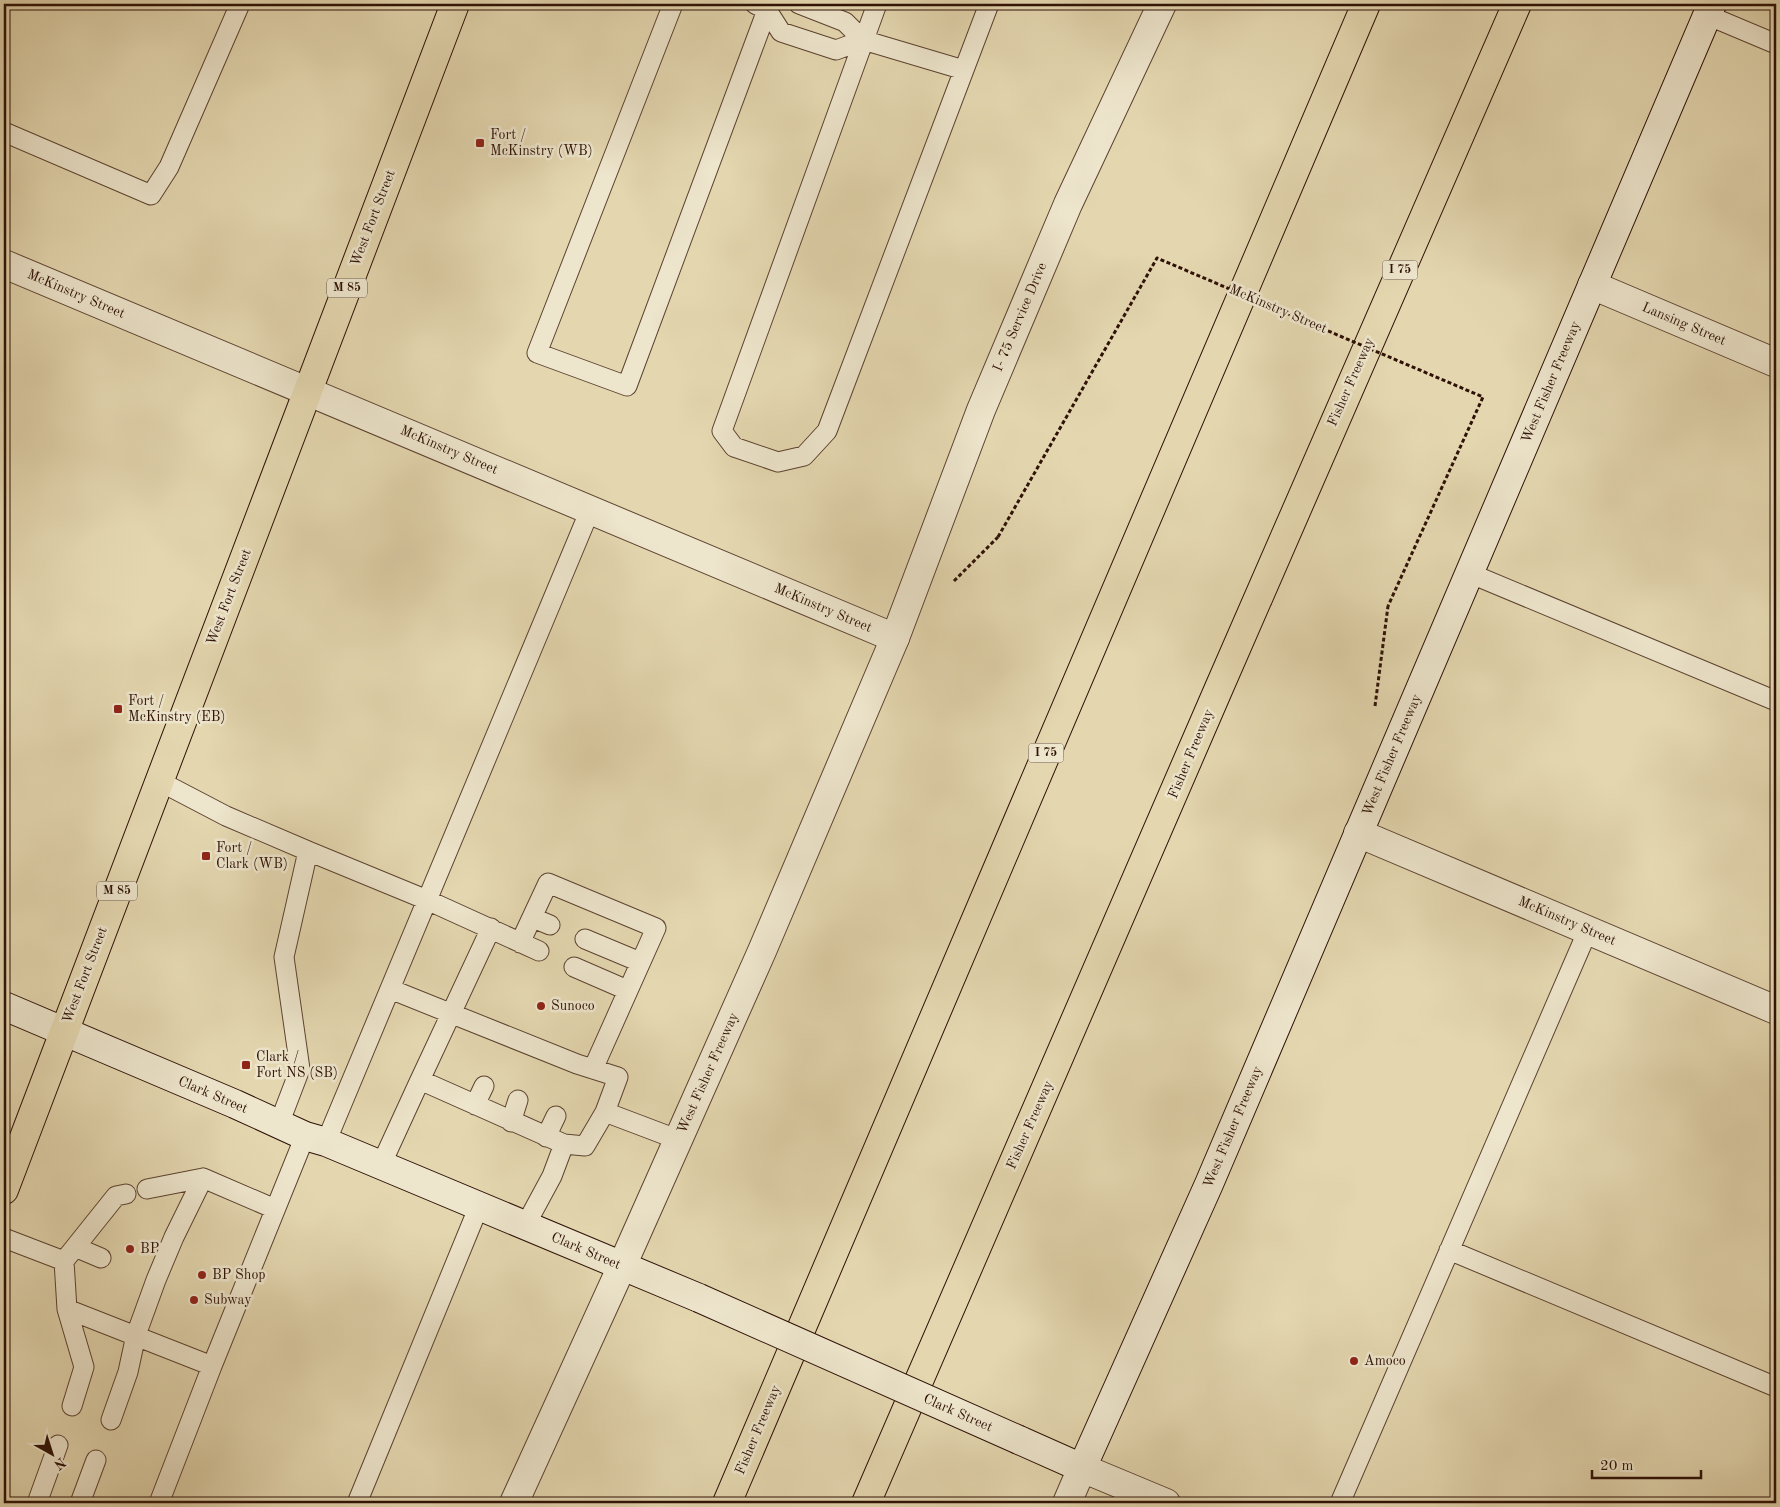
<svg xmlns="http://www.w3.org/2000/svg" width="1780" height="1507" viewBox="0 0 1780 1507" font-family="'Old Standard TT',serif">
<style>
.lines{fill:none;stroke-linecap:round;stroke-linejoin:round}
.service-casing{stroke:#5c4230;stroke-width:21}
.minor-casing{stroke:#5c4230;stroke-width:30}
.tertiary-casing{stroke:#5c4230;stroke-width:30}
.secondary-casing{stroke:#2e1106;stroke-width:30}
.primary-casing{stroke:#2e1106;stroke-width:30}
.motorway-casing{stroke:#2e1106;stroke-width:30}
.path{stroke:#2e1106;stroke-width:3;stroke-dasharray:4 2.5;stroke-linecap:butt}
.service{stroke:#ede5cc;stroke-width:19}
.minor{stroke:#ede5cc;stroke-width:28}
.tertiary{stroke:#ede5cc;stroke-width:28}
.secondary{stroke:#ede5cc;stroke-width:28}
.primary{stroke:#e4d7b0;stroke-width:28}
.motorway{stroke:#e4d7b0;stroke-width:28}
.secondary-bridge-casing{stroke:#2e1106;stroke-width:30;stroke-linecap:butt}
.path-bridge{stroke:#2e1106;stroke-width:3;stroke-dasharray:4 2.5;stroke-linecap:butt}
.secondary-bridge{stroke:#ede5cc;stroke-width:28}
.poi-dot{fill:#8f2418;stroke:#ede5cc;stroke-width:2}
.labels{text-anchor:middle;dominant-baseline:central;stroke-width:5;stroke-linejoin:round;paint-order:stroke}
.shield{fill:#ede5cc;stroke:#675141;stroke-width:1}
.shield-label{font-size:12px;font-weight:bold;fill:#2e1106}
.poi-label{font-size:14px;fill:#2e1106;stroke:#ede5cc;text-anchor:start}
.street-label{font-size:14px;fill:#2e1106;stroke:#ede5cc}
</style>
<rect width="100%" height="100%" fill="#e4d7b0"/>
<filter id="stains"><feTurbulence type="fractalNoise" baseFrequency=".004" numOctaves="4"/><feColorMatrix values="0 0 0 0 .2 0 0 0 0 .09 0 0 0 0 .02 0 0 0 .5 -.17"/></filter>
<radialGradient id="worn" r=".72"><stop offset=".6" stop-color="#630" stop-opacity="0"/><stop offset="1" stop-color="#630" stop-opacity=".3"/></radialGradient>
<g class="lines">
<defs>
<path id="service" d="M 673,4 L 537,353 L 627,386 L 767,10
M 755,4 L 767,10 L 781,32 L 836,50 L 863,40 L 845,22 L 799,4
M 877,4 L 722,431 L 734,447 L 778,462 L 804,456 L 827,431 L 989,4
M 1707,15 L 1776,44
M 863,40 L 964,70
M 4,132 L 151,195 L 169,167 L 240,4
M 1469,573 L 1776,701
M 159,781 L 226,816 L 308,851 L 284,957 L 300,1069 L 279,1124
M 308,851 L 427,900 L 539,951
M 533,918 L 550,925
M 585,939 L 640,962
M 520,943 L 548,883 L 656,928 L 593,1069
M 574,967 L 627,990
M 390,989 L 577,1064 L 618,1077 L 605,1112 L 679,1140
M 420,1080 L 491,928
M 475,1105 L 484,1086
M 511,1122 L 518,1100
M 546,1137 L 556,1116
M 326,1142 L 590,510
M 564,1144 L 585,1146 L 605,1112
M 381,1165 L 420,1080 L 564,1144 L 552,1176 L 525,1226
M 147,1189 L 203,1178 L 275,1209
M 4,1238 L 64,1261 L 67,1309 L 212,1366 L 305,1136
M 75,1247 L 101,1258
M 1449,1250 L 1776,1387
M 64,1261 L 116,1196 L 126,1194
M 67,1309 L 84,1367 L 72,1406
M 111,1420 L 128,1372 L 136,1335 L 156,1280 L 174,1237 L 203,1178
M 37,1503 L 58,1445
M 80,1503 L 96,1460
M 159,1503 L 212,1366
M 357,1503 L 479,1206
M 1340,1503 L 1588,930"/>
<path id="minor" d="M 4,264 L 895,638
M 1592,285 L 1776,363
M 1358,833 L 1776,1010"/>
<path id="tertiary" d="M 514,1503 L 622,1266 L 762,951 L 895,638 L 981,410 L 1068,204 L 1162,4
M 1067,1503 L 1082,1468 L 1166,1503"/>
<path id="secondary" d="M 4,1006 L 235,1104 L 305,1136 L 326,1142 L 699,1298
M 1019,1440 L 1082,1468 L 1209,1184 L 1712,4"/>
<path id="primary" d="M 4,1190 L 455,4"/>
<path id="motorway" d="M 727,1503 L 1366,4
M 866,1503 C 1083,1003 1298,503 1517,4"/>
</defs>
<use href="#service" class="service-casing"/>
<use href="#minor" class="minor-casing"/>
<use href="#tertiary" class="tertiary-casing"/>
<use href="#secondary" class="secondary-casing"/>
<use href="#primary" class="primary-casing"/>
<use href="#motorway" class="motorway-casing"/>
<path class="path" d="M 954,581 L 998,537
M 1375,706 L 1388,606"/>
<use href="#service" class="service"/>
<use href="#minor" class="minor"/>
<use href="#tertiary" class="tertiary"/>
<use href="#secondary" class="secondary"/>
<use href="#primary" class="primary"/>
<use href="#motorway" class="motorway"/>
<defs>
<path id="secondary-bridge" d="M 699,1298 L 1019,1440"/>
</defs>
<use href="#secondary-bridge" class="secondary-bridge-casing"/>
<path class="path-bridge" d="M 998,537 L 1157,258 L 1483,397 L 1388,606"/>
<use href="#secondary-bridge" class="secondary-bridge"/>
</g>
<g class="poi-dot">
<rect x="475" y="138" width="10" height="10" rx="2.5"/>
<rect x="113" y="704" width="10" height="10" rx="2.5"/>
<rect x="201" y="851" width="10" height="10" rx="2.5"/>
<circle cx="541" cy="1006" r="5"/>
<rect x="241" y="1060" width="10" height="10" rx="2.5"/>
<circle cx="130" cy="1249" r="5"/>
<circle cx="202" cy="1275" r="5"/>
<circle cx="194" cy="1300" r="5"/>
<circle cx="1354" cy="1361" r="5"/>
</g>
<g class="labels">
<g class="shield">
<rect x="1382.5" y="260.5" width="35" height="19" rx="4"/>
<rect x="327" y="278.5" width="40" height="19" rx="4"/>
<rect x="1028.5" y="743.5" width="35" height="19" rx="4"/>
<rect x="97" y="881.5" width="40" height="19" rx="4"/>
</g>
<g class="shield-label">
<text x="1400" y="270">I 75</text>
<text x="347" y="288">M 85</text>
<text x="1046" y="753">I 75</text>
<text x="117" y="891">M 85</text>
</g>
<g class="poi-label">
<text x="490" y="135">Fort /<tspan x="490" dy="16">McKinstry (WB)</tspan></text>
<text x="128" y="701">Fort /<tspan x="128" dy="16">McKinstry (EB)</tspan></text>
<text x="216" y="848">Fort /<tspan x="216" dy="16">Clark (WB)</tspan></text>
<text x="551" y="1006">Sunoco</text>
<text x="256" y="1057">Clark /<tspan x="256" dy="16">Fort NS (SB)</tspan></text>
<text x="140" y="1249">BP</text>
<text x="212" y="1275">BP Shop</text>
<text x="204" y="1300">Subway</text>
<text x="1364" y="1361">Amoco</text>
</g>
<g class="street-label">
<text transform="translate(373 218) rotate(-69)">West Fort Street</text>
<text transform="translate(76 294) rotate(23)">McKinstry Street</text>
<text transform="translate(1278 309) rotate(23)">McKinstry Street</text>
<text transform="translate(1020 317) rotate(-67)">I- 75 Service Drive</text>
<text transform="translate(1684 324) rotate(23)">Lansing Street</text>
<text transform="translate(1351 382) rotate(-66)">Fisher Freeway</text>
<text transform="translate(1551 382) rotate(-67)">West Fisher Freeway</text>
<text transform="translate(449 450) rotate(23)">McKinstry Street</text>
<text transform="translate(229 597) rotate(-69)">West Fort Street</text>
<text transform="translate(823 608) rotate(23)">McKinstry Street</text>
<text transform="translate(1191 754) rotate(-67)">Fisher Freeway</text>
<text transform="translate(1392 755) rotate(-67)">West Fisher Freeway</text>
<text transform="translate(1567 921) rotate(23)">McKinstry Street</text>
<text transform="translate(85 975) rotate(-69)">West Fort Street</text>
<text transform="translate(708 1073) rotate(-66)">West Fisher Freeway</text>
<text transform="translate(213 1095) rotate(23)">Clark Street</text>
<text transform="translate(1030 1125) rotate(-66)">Fisher Freeway</text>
<text transform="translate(1233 1127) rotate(-67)">West Fisher Freeway</text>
<text transform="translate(586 1251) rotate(23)">Clark Street</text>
<text transform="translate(958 1413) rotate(24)">Clark Street</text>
<text transform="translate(758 1430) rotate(-67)">Fisher Freeway</text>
</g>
</g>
<rect width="1780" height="1507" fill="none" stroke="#e4d7b0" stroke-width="20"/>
<rect x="5" y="5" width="1770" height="1497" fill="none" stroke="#2e1106" stroke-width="2.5"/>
<rect x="10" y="10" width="1760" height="1487" fill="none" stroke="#2e1106"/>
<g transform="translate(52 1454) rotate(141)" stroke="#ede5cc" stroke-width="4" paint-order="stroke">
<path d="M0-4L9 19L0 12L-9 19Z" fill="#2e1106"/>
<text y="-8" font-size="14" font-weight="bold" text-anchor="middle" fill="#2e1106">N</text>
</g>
<path d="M1592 1470v8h109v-8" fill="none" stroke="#2e1106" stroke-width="2.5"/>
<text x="1600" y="1470" font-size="15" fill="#2e1106" stroke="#ede5cc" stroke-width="4" paint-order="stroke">20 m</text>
<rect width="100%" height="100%" filter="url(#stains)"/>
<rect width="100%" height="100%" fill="url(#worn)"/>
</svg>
